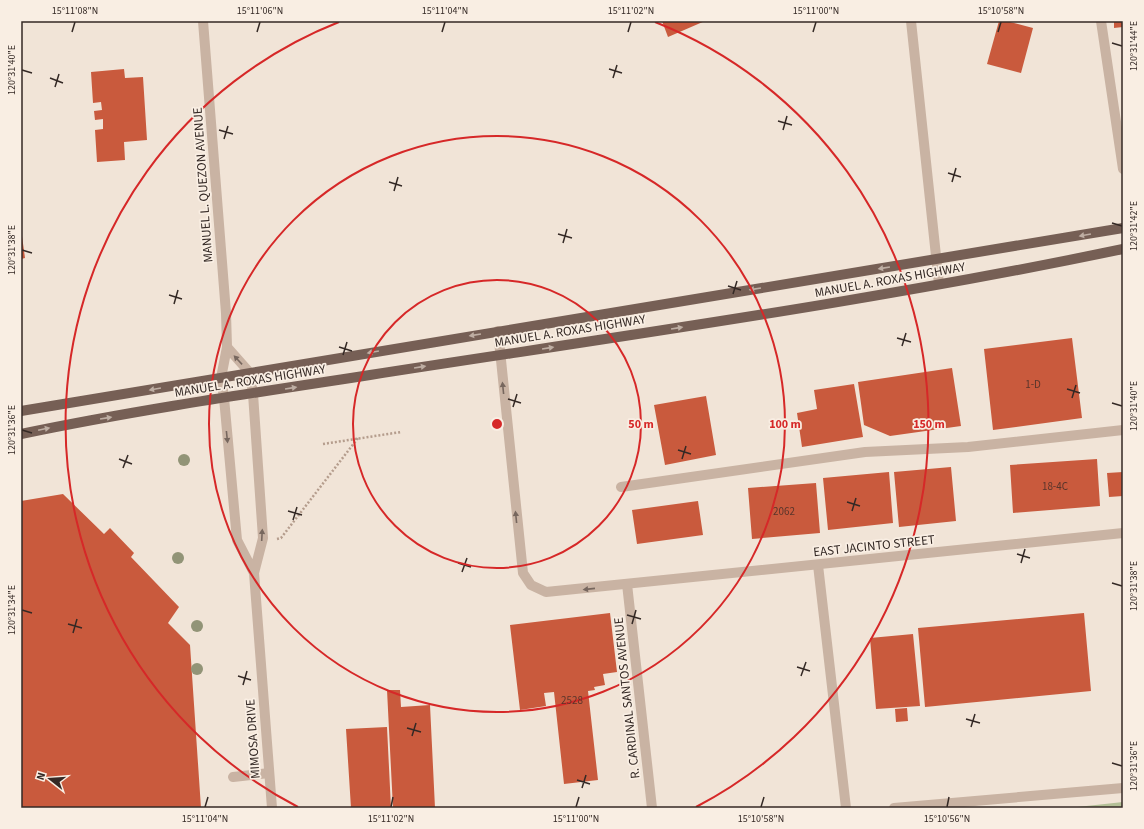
<svg xmlns="http://www.w3.org/2000/svg" width="1144" height="829" viewBox="0 0 1144 829" font-family="'Source Sans 3',sans-serif">
<style>
.green{fill:#b4c097}
.building{fill:#c95a3d}
.lines{fill:none;stroke-linecap:round;stroke-linejoin:round}
.path{stroke:#b59d8d;stroke-width:2.5;stroke-dasharray:2 2;stroke-linecap:butt}
.service{stroke:#c9b3a3;stroke-width:10}
.minor{stroke:#c9b3a3;stroke-width:10}
.tertiary{stroke:#c9b3a3;stroke-width:10}
.primary{stroke:#765f55;stroke-width:10}
.tree{fill:#929477}
.oneway{fill:#beaea3}
.oneway2{fill:#77675e}
.ticks{fill:none;stroke:#342925;stroke-width:1.5}
.ring{fill:none;stroke:#d62828;stroke-width:2}
.labels{text-anchor:middle;dominant-baseline:central;stroke-width:3.5;stroke-linejoin:round;paint-order:stroke}
.number-label{font-size:11px;fill:#59352b}
.street-label{font-size:13px;fill:#342925;stroke:#f9eee3}
.centre{fill:#d62828;stroke:#f9eee3;stroke-width:2}
.ring-label{font-size:12px;text-anchor:middle;font-weight:bold;fill:#d62828;stroke:#f9eee3;stroke-width:3.5;stroke-linejoin:round;paint-order:stroke}
.neatline{fill:none;stroke:#342925;stroke-width:1.5}
.ticks-label{font-size:10px;text-anchor:middle;fill:#342925}
</style>
<rect width="100%" height="100%" fill="#f1e4d7"/>
<path class="green" d="M 1123,802 L 1123,808 L 1068,808 Z"/>
<path class="building" d="M 662,21 L 705,21 L 668,37 Z
M 999,21 L 1006,21 L 1033,28 L 1021,73 L 987,64 Z
M 1114,21 L 1123,21 L 1123,27 L 1114,28 Z
M 124,69 L 125,78 L 143,77 L 147,140 L 124,142 L 125,160 L 97,162 L 95,130 L 103,129 L 103,119 L 95,120 L 94,111 L 102,110 L 101,102 L 93,103 L 91,72 Z
M 21,229 L 25,258 L 21,259 Z
M 1072,338 L 1082,418 L 993,430 L 984,349 Z
M 952,368 L 961,426 L 890,436 L 864,425 L 858,382 Z
M 854,384 L 863,437 L 802,447 L 797,413 L 817,409 L 814,390 Z
M 706,396 L 716,455 L 665,465 L 654,405 Z
M 1097,459 L 1100,506 L 1013,513 L 1010,465 Z
M 951,467 L 956,521 L 899,527 L 894,472 Z
M 889,472 L 893,523 L 828,530 L 823,478 Z
M 1123,472 L 1123,496 L 1109,497 L 1107,473 Z
M 816,483 L 820,533 L 752,539 L 748,488 Z
M 63,494 L 104,534 L 110,528 L 134,553 L 131,557 L 179,607 L 168,623 L 190,645 L 201,808 L 21,808 L 21,501 Z
M 698,501 L 703,535 L 637,544 L 632,510 Z
M 610,613 L 617,672 L 603,674 L 605,685 L 594,687 L 595,690 L 588,691 L 598,780 L 564,784 L 554,692 L 544,693 L 546,706 L 520,710 L 510,625 Z
M 1084,613 L 1091,691 L 925,707 L 918,628 Z
M 913,634 L 920,706 L 876,709 L 870,638 Z
M 387,690 L 400,690 L 401,707 L 430,705 L 435,808 L 393,808 Z
M 907,708 L 908,721 L 896,722 L 895,709 Z
M 387,727 L 391,808 L 351,808 L 346,729 Z"/>
<g class="lines">
<path class="path" d="M 323,444 L 401,432
M 277,539 L 281,538 L 358,438"/>
<path class="service" d="M 1101,21 L 1123,169
M 621,487 L 865,452 L 968,447 L 1123,430
M 818,565 L 846,808
M 233,777 L 269,773"/>
<path class="minor" d="M 911,21 L 939,284
M 498,331 L 523,573 L 531,585 L 546,592 L 1123,533
M 253,394 L 263,538 L 254,573 L 272,808
M 224,398 L 237,540 L 254,573
M 627,584 L 652,808
M 894,808 L 1123,788"/>
<path class="tertiary" d="M 203,21 L 226,313 L 227,347 L 221,378 L 224,398
M 227,347 L 250,373 L 253,394"/>
<path class="primary" d="M 21,411 L 1123,228
M 21,434 C 136,410 253,393 370,375 C 621,336 874,301 1123,249"/>
</g>
<g class="tree">
<circle cx="184" cy="460" r="6"/>
<circle cx="178" cy="558" r="6"/>
<circle cx="197" cy="626" r="6"/>
<circle cx="197" cy="669" r="6"/>
</g>
<defs><path id="oneway-solid" d="M-6-.8H1V-3.2L6.5 0L1 3.2V.8H-6Z"/></defs>
<g class="oneway">
<use href="#oneway-solid" transform="translate(1085 235) rotate(170)"/>
<use href="#oneway-solid" transform="translate(884 268) rotate(171)"/>
<use href="#oneway-solid" transform="translate(755 289) rotate(171)"/>
<use href="#oneway-solid" transform="translate(677 328) rotate(-9)"/>
<use href="#oneway-solid" transform="translate(475 335) rotate(171)"/>
<use href="#oneway-solid" transform="translate(548 348) rotate(-9)"/>
<use href="#oneway-solid" transform="translate(373 352) rotate(170)"/>
<use href="#oneway-solid" transform="translate(420 367) rotate(-9)"/>
<use href="#oneway-solid" transform="translate(291 388) rotate(-9)"/>
<use href="#oneway-solid" transform="translate(155 389) rotate(170)"/>
<use href="#oneway-solid" transform="translate(106 418) rotate(-9)"/>
<use href="#oneway-solid" transform="translate(44 429) rotate(-12)"/>
</g>
<g class="oneway2">
<use href="#oneway-solid" transform="translate(238 360) rotate(-133)"/>
<use href="#oneway-solid" transform="translate(503 388) rotate(-96)"/>
<use href="#oneway-solid" transform="translate(227 437) rotate(84)"/>
<use href="#oneway-solid" transform="translate(516 517) rotate(-96)"/>
<use href="#oneway-solid" transform="translate(262 535) rotate(-87)"/>
<use href="#oneway-solid" transform="translate(589 589) rotate(174)"/>
</g>
<path class="ticks" d="M 72,32 L 75,22M 257,32 L 260,22M 442,32 L 445,22M 628,32 L 631,22M 813,32 L 816,22M 998,32 L 1001,22M 1112,43 L 1122,46M 609,69 L 622,73M 22,70 L 32,73M 50,78 L 63,83M 613,78 L 617,65M 55,87 L 59,74M 778,121 L 792,125M 219,130 L 233,134M 783,130 L 787,116M 224,139 L 228,126M 948,173 L 961,177M 389,182 L 402,186M 952,182 L 956,168M 394,191 L 398,177M 1112,223 L 1122,226M 558,234 L 572,238M 563,243 L 567,229M 22,250 L 32,253M 728,286 L 741,290M 733,294 L 737,281M 169,295 L 182,299M 174,304 L 178,290M 897,338 L 911,342M 902,346 L 906,333M 339,347 L 352,351M 343,355 L 347,342M 1067,389 L 1080,393M 1072,398 L 1076,385M 508,399 L 521,403M 1112,403 L 1122,406M 513,407 L 517,394M 22,430 L 32,433M 678,450 L 691,454M 119,459 L 132,464M 682,459 L 686,446M 123,468 L 128,455M 847,502 L 860,506M 288,511 L 302,515M 852,511 L 856,498M 293,520 L 297,507M 1017,554 L 1030,558M 458,563 L 471,567M 1021,563 L 1025,549M 462,572 L 467,558M 1112,583 L 1122,586M 22,610 L 32,613M 627,615 L 641,619M 68,624 L 82,628M 632,624 L 636,610M 73,633 L 77,619M 797,667 L 810,671M 238,676 L 251,680M 801,676 L 806,662M 243,685 L 247,671M 966,719 L 980,723M 971,727 L 975,714M 407,728 L 421,732M 412,736 L 416,723M 1112,763 L 1122,766M 577,780 L 590,784M 582,788 L 586,775M 205,807 L 208,797M 391,807 L 393,797M 576,807 L 579,797M 761,807 L 764,797M 947,807 L 949,797"/>
<g class="ring">
<circle cx="497" cy="424" r="144"/>
<circle cx="497" cy="424" r="288"/>
<path d="M298 807A432 432 0 0 1 339 22M655 22A432 432 0 0 1 696 807"/>
</g>
<g class="labels">
<g class="number-label">
<text x="1033" y="384">1-D</text>
<text x="1055" y="486">18-4C</text>
<text x="784" y="511">2062</text>
<text x="572" y="700">2528</text>
</g>
<g class="street-label">
<text transform="translate(203 185) rotate(-94)">MANUEL L. QUEZON AVENUE</text>
<text transform="translate(890 280) rotate(-10)">MANUEL A. ROXAS HIGHWAY</text>
<text transform="translate(570 331) rotate(-9)">MANUEL A. ROXAS HIGHWAY</text>
<text transform="translate(250 381) rotate(-9)">MANUEL A. ROXAS HIGHWAY</text>
<text transform="translate(874 546) rotate(-6)">EAST JACINTO STREET</text>
<text transform="translate(627 698) rotate(-96)">R. CARDINAL SANTOS AVENUE</text>
<text transform="translate(253 739) rotate(-94)">MIMOSA DRIVE</text>
</g>
</g>
<circle cx="497" cy="424" r="6" class="centre"/>
<g class="ring-label">
<text x="641" y="428">50 m</text>
<text x="785" y="428">100 m</text>
<text x="929" y="428">150 m</text>
</g>
<rect width="1144" height="829" fill="none" stroke="#f9eee3" stroke-width="44"/>
<g transform="translate(50 779) rotate(287)" stroke="#f9eee3" stroke-width="3" paint-order="stroke">
<path d="M0-3L7 15L0 10L-7 15Z" fill="#342925"/>
<text y="-6" font-size="11" font-weight="bold" text-anchor="middle" fill="#342925">N</text>
</g>
<rect x="22" y="22" width="1100" height="785" class="neatline"/>
<g class="ticks-label">
<text x="75" y="14">15°11'08"N</text>
<text x="260" y="14">15°11'06"N</text>
<text x="445" y="14">15°11'04"N</text>
<text x="631" y="14">15°11'02"N</text>
<text x="816" y="14">15°11'00"N</text>
<text x="1001" y="14">15°10'58"N</text>
<text transform="translate(1133 46) rotate(-90)" y="4">120°31'44"E</text>
<text transform="translate(11 70) rotate(-90)" y="4">120°31'40"E</text>
<text transform="translate(1133 226) rotate(-90)" y="4">120°31'42"E</text>
<text transform="translate(11 250) rotate(-90)" y="4">120°31'38"E</text>
<text transform="translate(1133 406) rotate(-90)" y="4">120°31'40"E</text>
<text transform="translate(11 430) rotate(-90)" y="4">120°31'36"E</text>
<text transform="translate(1133 586) rotate(-90)" y="4">120°31'38"E</text>
<text transform="translate(11 610) rotate(-90)" y="4">120°31'34"E</text>
<text transform="translate(1133 766) rotate(-90)" y="4">120°31'36"E</text>
<text x="205" y="822">15°11'04"N</text>
<text x="391" y="822">15°11'02"N</text>
<text x="576" y="822">15°11'00"N</text>
<text x="761" y="822">15°10'58"N</text>
<text x="947" y="822">15°10'56"N</text>
</g>
</svg>
